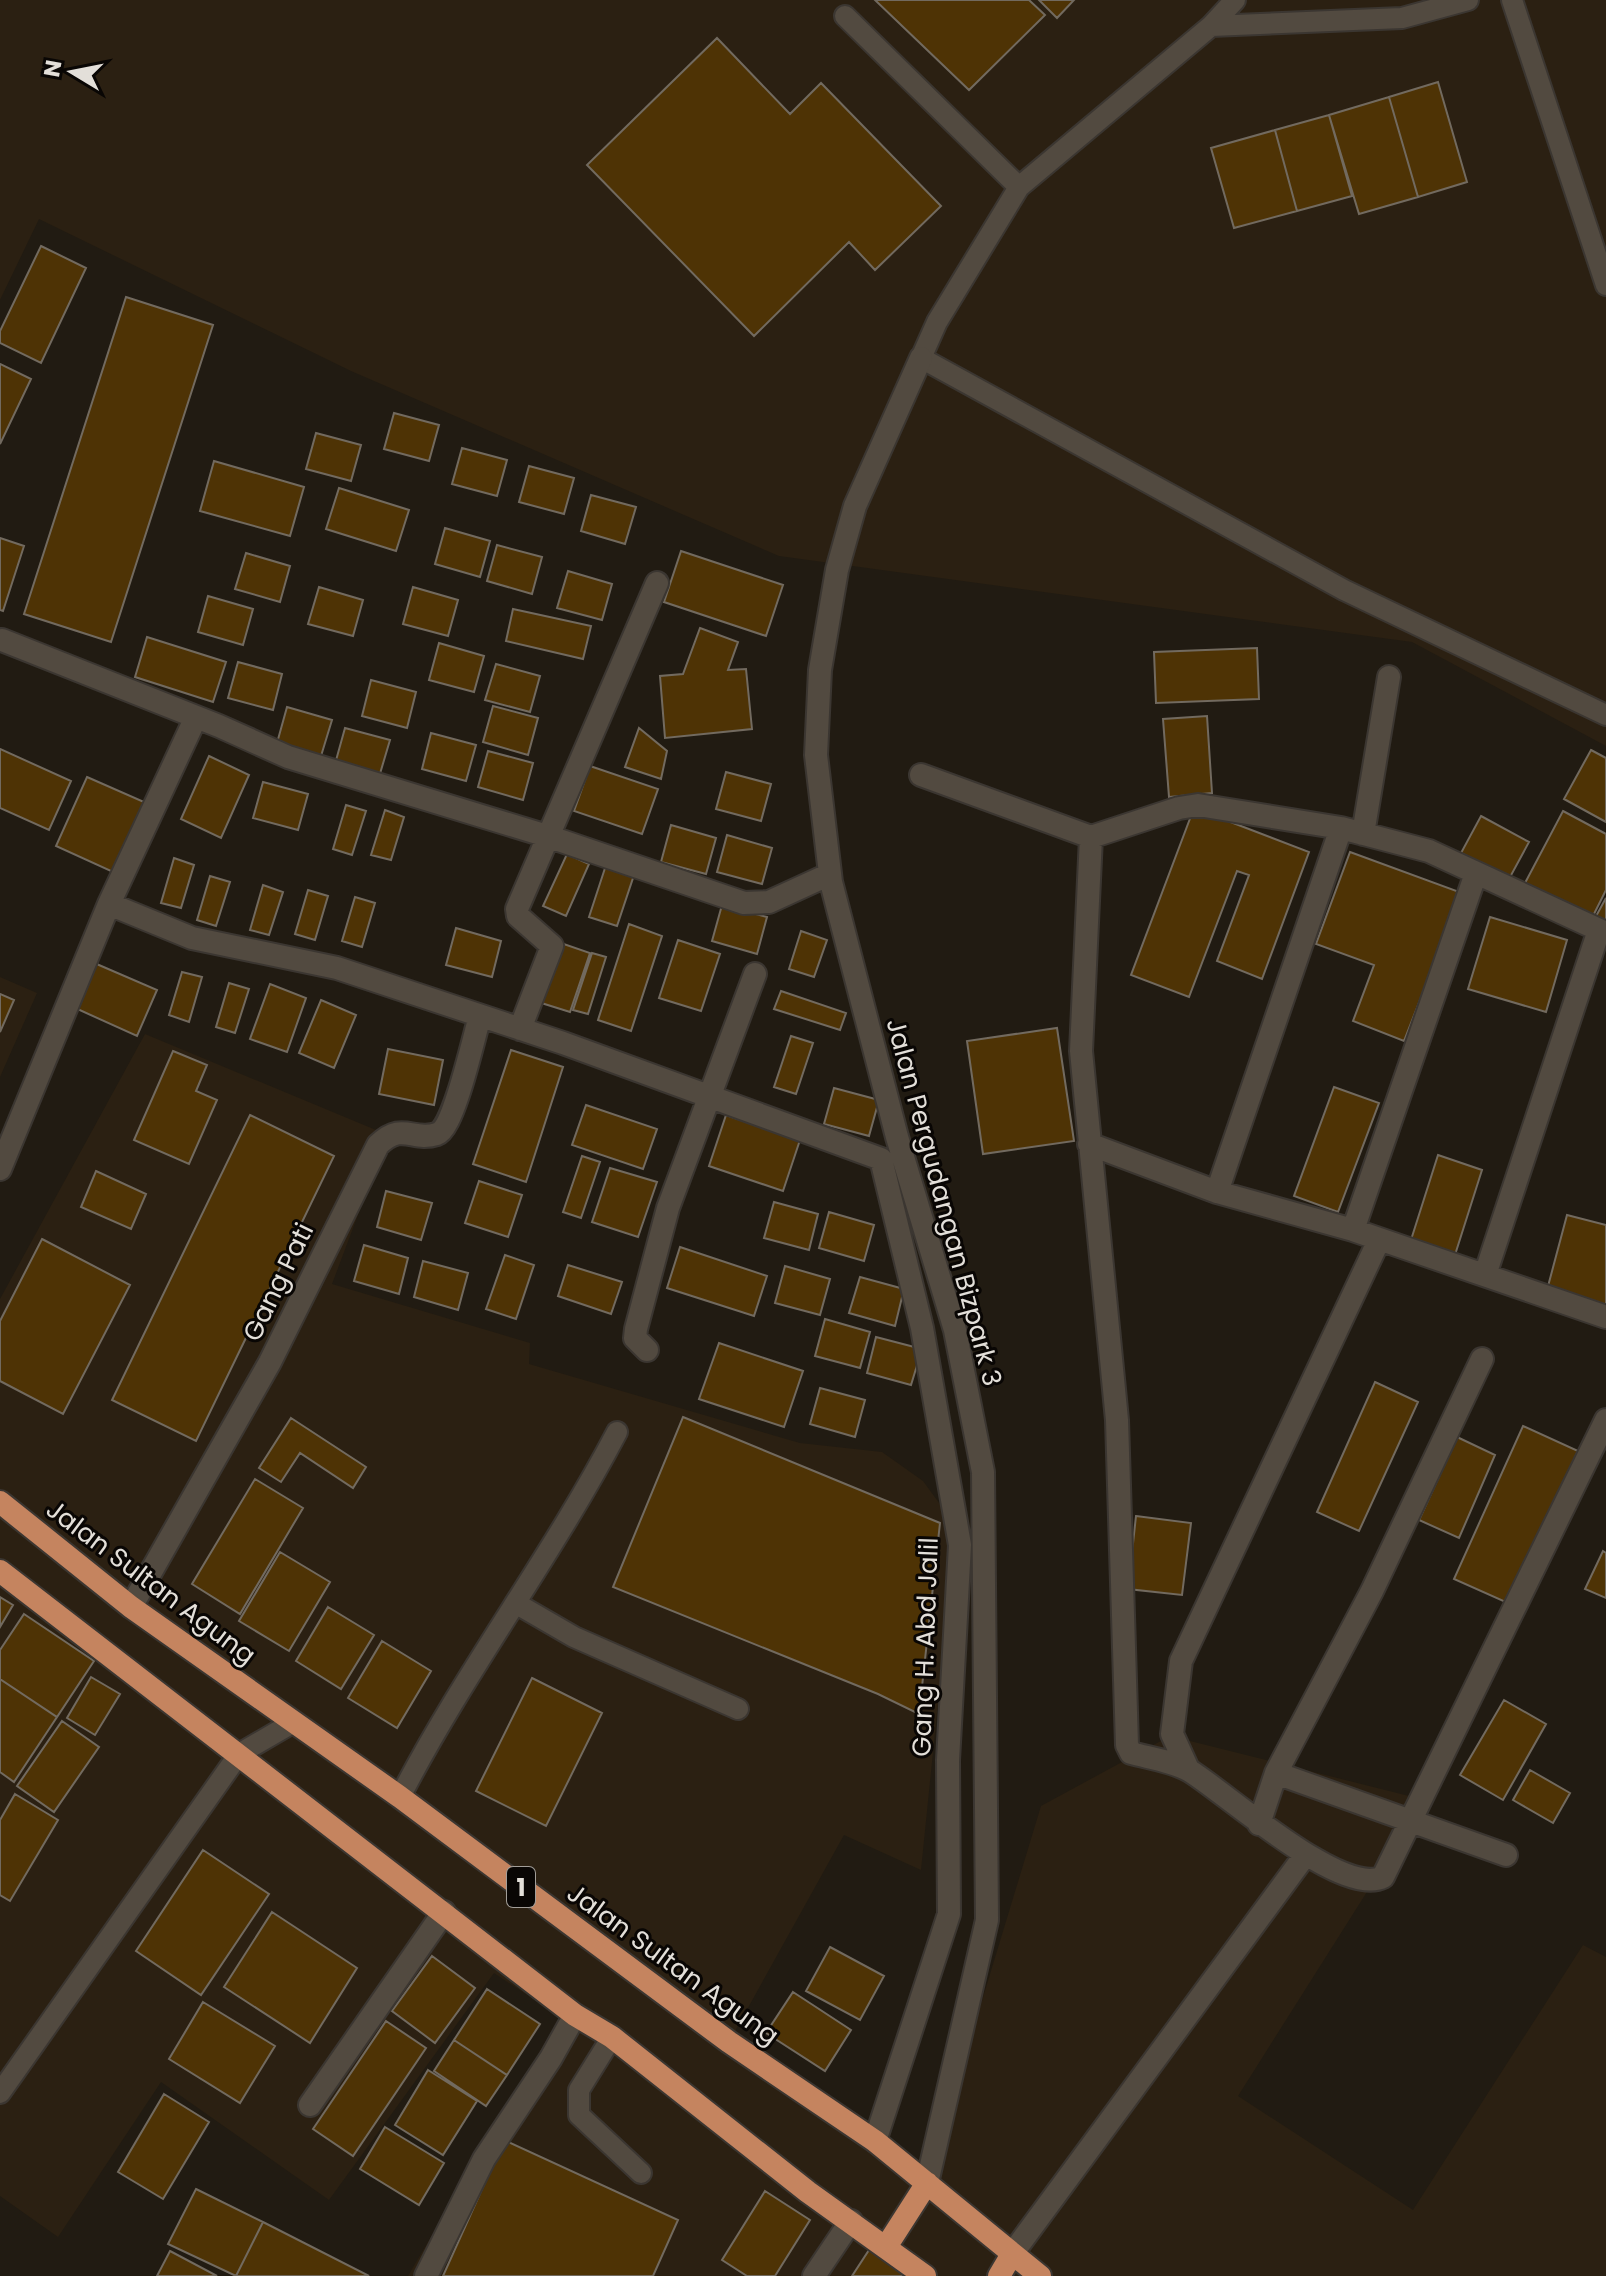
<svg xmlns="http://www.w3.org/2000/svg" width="1606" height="2276" viewBox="0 0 1606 2276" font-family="Poppins,sans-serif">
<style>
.built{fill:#2b2012}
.building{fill:#4e3305;stroke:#726a5f;stroke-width:2}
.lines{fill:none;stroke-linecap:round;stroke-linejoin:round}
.service-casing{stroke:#3b3631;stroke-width:24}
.minor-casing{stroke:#3b3631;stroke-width:26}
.trunk-casing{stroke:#3b3631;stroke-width:26}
.service{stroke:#524a40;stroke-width:20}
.minor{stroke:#524a40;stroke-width:22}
.trunk{stroke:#c5845f;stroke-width:22}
.labels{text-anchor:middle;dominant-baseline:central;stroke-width:6;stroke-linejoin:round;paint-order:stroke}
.shield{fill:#090604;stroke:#a29e99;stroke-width:2}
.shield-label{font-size:24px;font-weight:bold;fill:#e3dfd9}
.street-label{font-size:26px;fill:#e3dfd9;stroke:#090604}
</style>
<rect width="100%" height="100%" fill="#211b12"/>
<path class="built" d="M 0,0 L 1606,0 L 1606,746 L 1412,642 L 779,556 L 351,371 L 39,219 L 0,300 Z
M 0,977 L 37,993 L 0,1077 Z
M 145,1034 L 388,1135 L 332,1284 L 530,1343 L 529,1364 L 800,1443 L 882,1452 L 923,1481 L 956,1526 L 921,1870 L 844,1835 L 729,2042 L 927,2182 L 1041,1806 L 1170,1736 L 1425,1800 L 1238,2096 L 1413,2210 L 1583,1945 L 1606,1957 L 1606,2276 L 408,2276 L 560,2017 L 494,1973 L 329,2200 L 161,2082 L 58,2237 L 0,2196 L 0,1299 Z"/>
<path class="building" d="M 875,0 L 1029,0 L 1045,15 L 969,90 Z
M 1039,0 L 1074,0 L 1057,18 Z
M 717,38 L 790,114 L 821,83 L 941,206 L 875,270 L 849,242 L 754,336 L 587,165 Z
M 1438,82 L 1467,182 L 1418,197 L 1389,97 Z
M 1389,97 L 1418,197 L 1359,214 L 1329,115 Z
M 1329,115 L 1352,196 L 1297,211 L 1275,130 Z
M 1275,130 L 1297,211 L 1234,228 L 1211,148 Z
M 41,246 L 86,268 L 41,363 L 0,343 L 0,331 Z
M 126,297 L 213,325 L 111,642 L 24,614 Z
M 0,364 L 31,379 L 0,444 Z
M 394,413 L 439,425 L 429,461 L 384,449 Z
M 316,433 L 361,445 L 351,481 L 306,469 Z
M 462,448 L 507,460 L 497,496 L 452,484 Z
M 214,461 L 304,487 L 290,536 L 200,511 Z
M 529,466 L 574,478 L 564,514 L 519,502 Z
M 339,488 L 409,510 L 396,551 L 326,529 Z
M 591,495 L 636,507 L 625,544 L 581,531 Z
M 445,528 L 490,541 L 480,577 L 435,564 Z
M 0,538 L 24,546 L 3,611 L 0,610 Z
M 497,545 L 542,557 L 532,594 L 487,581 Z
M 681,551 L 783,585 L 766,636 L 664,602 Z
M 246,553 L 290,566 L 280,602 L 235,589 Z
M 568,571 L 612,584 L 602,620 L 557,608 Z
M 319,587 L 363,600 L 353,636 L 308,624 Z
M 413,587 L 458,600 L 448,636 L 403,624 Z
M 208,596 L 253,609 L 243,645 L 198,632 Z
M 513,609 L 591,626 L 583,659 L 506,641 Z
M 700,628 L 738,642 L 728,670 L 746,669 L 752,729 L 665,738 L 660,676 L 683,674 Z
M 147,637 L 226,662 L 213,702 L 135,677 Z
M 439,643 L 484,656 L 474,692 L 429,680 Z
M 1257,648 L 1259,699 L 1156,703 L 1154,652 Z
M 238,662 L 282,674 L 273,710 L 228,698 Z
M 496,664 L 540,676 L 530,712 L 485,700 Z
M 371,680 L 416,692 L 407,728 L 362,716 Z
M 493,706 L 538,718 L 528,755 L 483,742 Z
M 287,707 L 332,720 L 321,756 L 277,743 Z
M 1207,716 L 1212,793 L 1169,797 L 1163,719 Z
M 345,728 L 390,740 L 379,777 L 335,764 Z
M 639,728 L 667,751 L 661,779 L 625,767 Z
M 431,733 L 476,745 L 466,781 L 422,769 Z
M 0,749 L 71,781 L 49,830 L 0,808 Z
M 1591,750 L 1606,758 L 1606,822 L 1564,799 Z
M 488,751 L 533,763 L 523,800 L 478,787 Z
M 209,756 L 249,775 L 221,838 L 181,819 Z
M 590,766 L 658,789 L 642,834 L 574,811 Z
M 726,772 L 771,784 L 761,821 L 716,809 Z
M 87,777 L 144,802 L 113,872 L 56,846 Z
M 263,782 L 308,794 L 298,830 L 253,818 Z
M 346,805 L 366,811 L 352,855 L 333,849 Z
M 1194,808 L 1309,852 L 1262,979 L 1217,961 L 1249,875 L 1237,871 L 1189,997 L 1131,975 Z
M 385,810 L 404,817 L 391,860 L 371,855 Z
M 1563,811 L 1606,834 L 1606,890 L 1592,918 L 1525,883 Z
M 1481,816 L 1529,842 L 1509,879 L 1461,853 Z
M 671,825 L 716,838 L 706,874 L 661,862 Z
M 727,835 L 772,848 L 762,884 L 717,872 Z
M 1350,852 L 1462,893 L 1404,1041 L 1353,1021 L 1374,965 L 1316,944 Z
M 567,854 L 589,864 L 566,916 L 543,906 Z
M 174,858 L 194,865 L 181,908 L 161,903 Z
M 607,862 L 635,872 L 617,926 L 589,917 Z
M 210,876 L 230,882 L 216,926 L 197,920 Z
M 263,885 L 283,892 L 269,935 L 250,930 Z
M 308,890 L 328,896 L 315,940 L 295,934 Z
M 355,897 L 375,903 L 362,947 L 342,941 Z
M 1606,898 L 1606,924 L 1595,918 Z
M 722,905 L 767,917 L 757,954 L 712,941 Z
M 1490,917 L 1567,940 L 1546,1012 L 1468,989 Z
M 629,924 L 662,936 L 631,1031 L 598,1020 Z
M 456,928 L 501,941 L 492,977 L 446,965 Z
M 801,931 L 827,940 L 814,977 L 789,969 Z
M 678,940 L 720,954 L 701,1011 L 659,998 Z
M 555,941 L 590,953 L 570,1012 L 535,1001 Z
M 592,953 L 606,957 L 588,1014 L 573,1010 Z
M 92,962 L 157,990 L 137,1036 L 73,1007 Z
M 182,972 L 202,977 L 189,1022 L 169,1015 Z
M 229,983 L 249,989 L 235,1033 L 216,1027 Z
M 270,984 L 306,998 L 287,1052 L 250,1039 Z
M 781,991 L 846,1013 L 840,1030 L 774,1009 Z
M 0,994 L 14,1000 L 0,1032 Z
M 321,1000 L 356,1015 L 334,1068 L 299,1053 Z
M 1057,1028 L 1074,1141 L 983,1154 L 967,1041 Z
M 791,1036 L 813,1043 L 796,1094 L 774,1087 Z
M 388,1049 L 443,1060 L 434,1105 L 379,1094 Z
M 511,1050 L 563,1067 L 526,1182 L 473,1164 Z
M 173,1051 L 207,1065 L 196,1091 L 217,1100 L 189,1164 L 134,1140 Z
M 1334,1087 L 1379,1103 L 1338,1212 L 1294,1196 Z
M 834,1088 L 879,1100 L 869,1136 L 824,1124 Z
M 586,1105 L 657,1129 L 643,1169 L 572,1145 Z
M 250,1115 L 334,1156 L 196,1441 L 112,1400 Z
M 726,1115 L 800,1140 L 783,1191 L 709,1166 Z
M 1438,1155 L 1482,1170 L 1454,1258 L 1410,1243 Z
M 582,1156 L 600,1162 L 581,1218 L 563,1212 Z
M 610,1168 L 657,1182 L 638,1237 L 592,1222 Z
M 96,1171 L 146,1194 L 131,1229 L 81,1207 Z
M 479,1181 L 522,1195 L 508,1237 L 465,1223 Z
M 386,1191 L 432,1203 L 421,1240 L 377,1227 Z
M 774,1202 L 818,1214 L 809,1250 L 764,1238 Z
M 829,1212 L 874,1225 L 864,1261 L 819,1248 Z
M 1567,1215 L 1606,1225 L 1606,1306 L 1547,1290 Z
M 42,1239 L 130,1285 L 63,1414 L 0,1381 L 0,1321 Z
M 364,1245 L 408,1258 L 399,1294 L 354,1281 Z
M 680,1247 L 767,1276 L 754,1316 L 667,1288 Z
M 505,1255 L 534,1265 L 516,1319 L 486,1309 Z
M 423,1261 L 468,1273 L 458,1310 L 414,1297 Z
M 568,1265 L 622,1282 L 611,1314 L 558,1296 Z
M 785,1266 L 830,1279 L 820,1315 L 775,1303 Z
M 860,1277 L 904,1289 L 895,1326 L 849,1313 Z
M 825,1319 L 870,1332 L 860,1368 L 815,1356 Z
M 876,1337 L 922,1349 L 911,1385 L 867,1373 Z
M 719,1343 L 803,1371 L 784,1427 L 699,1399 Z
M 1375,1382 L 1418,1402 L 1359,1531 L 1317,1512 Z
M 820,1388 L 865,1400 L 855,1437 L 810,1424 Z
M 683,1417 L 940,1523 L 919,1714 L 878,1694 L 613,1587 Z
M 291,1418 L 366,1467 L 353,1488 L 300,1453 L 281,1482 L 259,1468 Z
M 1523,1426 L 1578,1451 L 1510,1604 L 1454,1579 Z
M 1457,1437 L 1495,1455 L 1459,1538 L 1419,1520 Z
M 255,1479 L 303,1508 L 240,1614 L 192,1584 Z
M 1136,1516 L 1191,1523 L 1182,1595 L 1128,1589 Z
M 1603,1551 L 1606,1553 L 1606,1598 L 1585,1589 Z
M 280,1552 L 330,1582 L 289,1651 L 239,1621 Z
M 0,1597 L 13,1605 L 0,1627 Z
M 328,1607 L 374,1635 L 341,1689 L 296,1661 Z
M 24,1614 L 94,1661 L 57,1717 L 0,1679 L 0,1650 Z
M 382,1641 L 431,1671 L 397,1728 L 348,1698 Z
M 91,1677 L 120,1694 L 95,1735 L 67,1718 Z
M 532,1678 L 602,1713 L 546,1826 L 476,1791 Z
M 0,1679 L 57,1717 L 14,1782 L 0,1772 Z
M 1504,1700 L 1546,1724 L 1503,1800 L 1460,1775 Z
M 62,1721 L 99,1747 L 54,1812 L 17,1786 Z
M 1530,1770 L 1570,1793 L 1553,1823 L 1513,1800 Z
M 15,1794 L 58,1820 L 10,1901 L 0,1895 L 0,1820 Z
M 203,1850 L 269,1894 L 201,1995 L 136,1951 Z
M 272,1912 L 357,1968 L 310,2043 L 224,1987 Z
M 830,1947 L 884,1976 L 860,2020 L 806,1991 Z
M 432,1956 L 475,1988 L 435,2043 L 392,2011 Z
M 487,1989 L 540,2024 L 507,2075 L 454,2040 Z
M 793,1992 L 851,2030 L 825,2071 L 766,2033 Z
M 203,2002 L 275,2046 L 240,2103 L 169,2059 Z
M 386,2021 L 426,2048 L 353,2156 L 313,2129 Z
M 454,2040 L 507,2075 L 486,2106 L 434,2071 Z
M 428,2070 L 477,2101 L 443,2155 L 395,2125 Z
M 164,2094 L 209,2122 L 163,2199 L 118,2172 Z
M 385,2127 L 444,2163 L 419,2205 L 360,2169 Z
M 504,2140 L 678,2220 L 653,2276 L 443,2276 Z
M 196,2189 L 263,2222 L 236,2276 L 168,2244 Z
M 765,2191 L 810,2220 L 775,2276 L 747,2276 L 722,2260 Z
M 263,2222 L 369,2276 L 236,2276 Z
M 871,2247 L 913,2276 L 852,2276 Z
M 170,2251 L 217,2276 L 157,2276 Z"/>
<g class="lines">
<defs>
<path id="service" d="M 1468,0 L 1402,18 L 1211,26 L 1019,187 L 937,322 L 921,358 L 1344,590 L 1606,715
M 1512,0 L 1606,285
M 845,16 L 1019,187
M 1211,26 L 1235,0
M 517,1604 L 574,1637 L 738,1709
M 400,1797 C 465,1671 551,1558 617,1432
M 612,2037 L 579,2090 L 579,2115 L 641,2173
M 0,2093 L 239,1754 L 294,1722"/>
<path id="minor" d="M 921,358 L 855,506 L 837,570 L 820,670 L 816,755 L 831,882 L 897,1137 L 955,1330 L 983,1472 L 987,1920 L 927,2183
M 2,640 L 219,726 L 288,757 L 547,836 L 744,903 L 769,902 L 830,874
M 921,775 L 1091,837 L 1179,808 L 1198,805 L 1341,828 L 1429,851 L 1606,933
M 1363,834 L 1389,677
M 1091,837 L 1081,1051 L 1117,1420 L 1127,1745 L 1131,1753 C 1149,1758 1173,1761 1190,1771 C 1226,1793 1342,1898 1383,1877 L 1606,1420
M 109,904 L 192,938 L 337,968 L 563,1043 L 881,1159 L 922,1328 L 960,1545 L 948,1760 L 949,1914 L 875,2141
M 520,1029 L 552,946 L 518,916 L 517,909 L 657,583
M 1089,1144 L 1217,1192 L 1353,1230 L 1606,1317
M 0,1169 L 109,904 L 196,717
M 1217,1192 L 1341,828
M 1353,1230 L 1475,876
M 1485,1275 L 1599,930
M 647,1350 L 635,1338 L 636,1329 L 668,1208 L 755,974
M 131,1607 L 270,1362 L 378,1145 C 403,1121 412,1142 437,1134 C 454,1128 474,1036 480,1016
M 1188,1769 L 1172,1734 L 1181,1661 L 1379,1240
M 1276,1773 L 1506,1855
M 1259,1824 L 1276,1773 L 1372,1591 L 1482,1359
M 310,2105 L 444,1912
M 1012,2254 L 1306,1854
M 426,2276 L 484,2159 L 551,2058 L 575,2015
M 814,2276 L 851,2221"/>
<path id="trunk" d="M 0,1502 L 131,1607 L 400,1797 L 729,2042 L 875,2141 L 1040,2276
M 0,1571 L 575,2015 L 612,2037 L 808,2192 L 925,2276
M 886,2247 L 927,2183
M 999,2276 L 1012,2254"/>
</defs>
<use href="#service" class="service-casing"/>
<use href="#minor" class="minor-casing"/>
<use href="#trunk" class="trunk-casing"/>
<use href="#service" class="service"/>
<use href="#minor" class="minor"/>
<use href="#trunk" class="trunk"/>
</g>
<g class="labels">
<rect class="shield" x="507" y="1867" width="28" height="40" rx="6"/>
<g class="shield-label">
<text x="521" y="1887">1</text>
</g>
<g class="street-label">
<text transform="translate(944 1202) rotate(75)">Jalan Pergudangan Bizpark 3</text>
<text transform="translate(278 1282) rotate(-64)">Gang Pati</text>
<text transform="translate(151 1582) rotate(37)">Jalan Sultan Agung</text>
<text transform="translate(925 1647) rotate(-88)">Gang H. Abd Jalil</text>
<text transform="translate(673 1964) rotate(36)">Jalan Sultan Agung</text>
</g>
</g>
<g transform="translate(72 72) rotate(280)" stroke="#090604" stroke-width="6" paint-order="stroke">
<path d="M0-6L14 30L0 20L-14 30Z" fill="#e3dfd9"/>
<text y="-12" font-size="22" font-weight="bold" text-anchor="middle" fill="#e3dfd9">N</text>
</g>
</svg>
